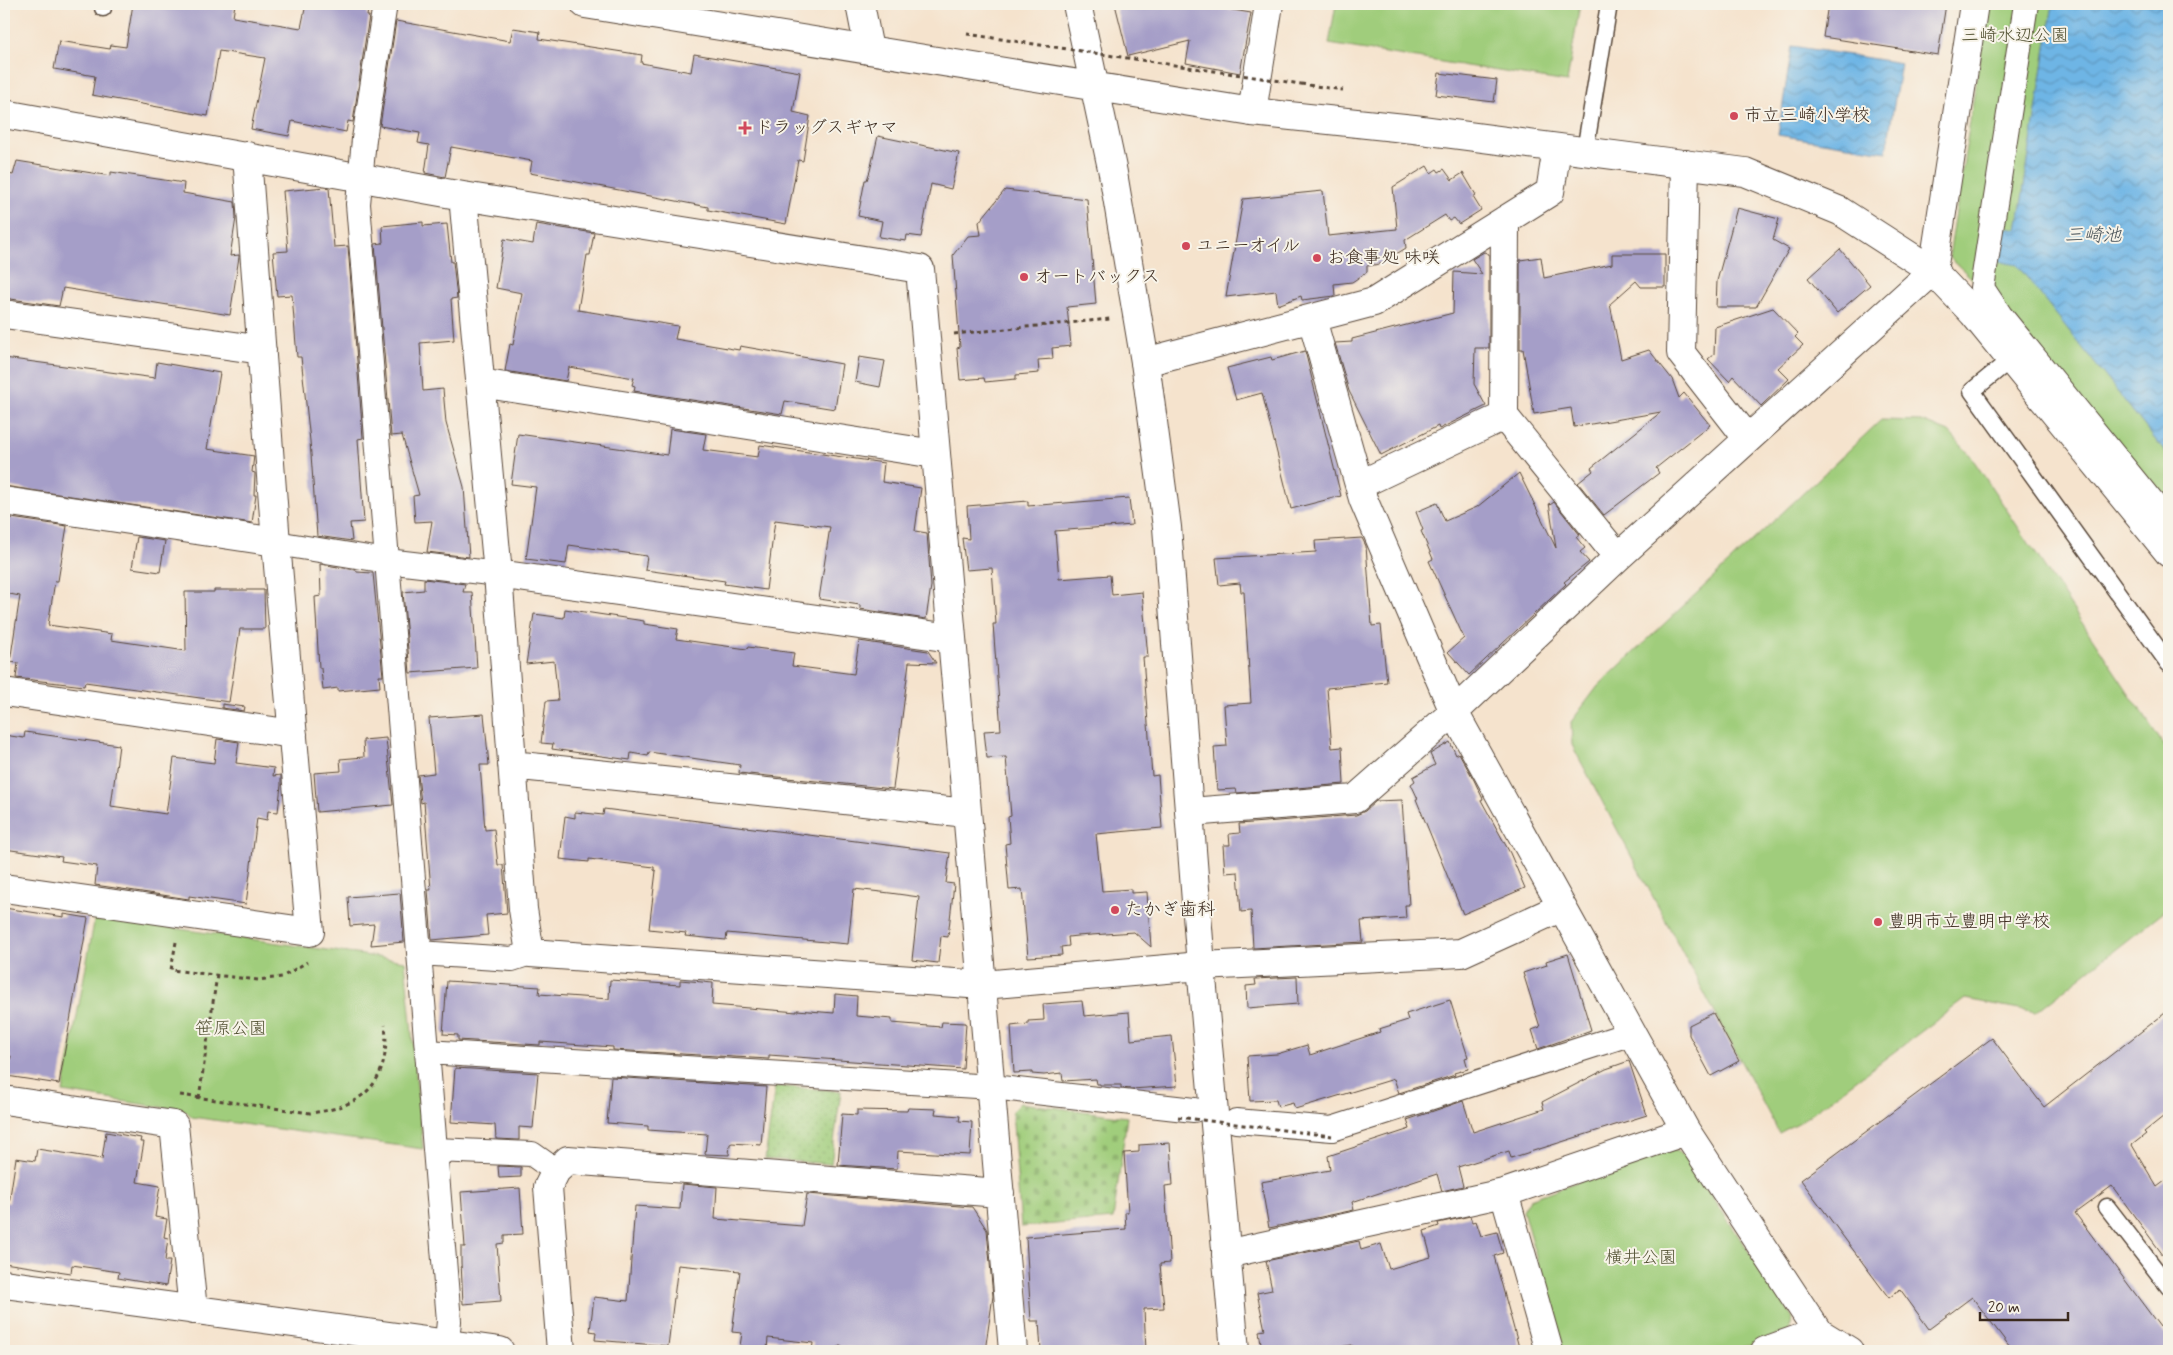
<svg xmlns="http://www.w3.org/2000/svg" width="2173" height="1355" viewBox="0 0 2173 1355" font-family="Mynerve,'Klee One',sans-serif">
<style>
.grass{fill:url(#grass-dots);stroke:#6e7c4c}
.cemetery{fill:url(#cemetery-stones);stroke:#6e7c4c}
.park{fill:#a0cd7b;stroke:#6e7c4c}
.water{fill:url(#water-waves);stroke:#547082}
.building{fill:#a59ec8}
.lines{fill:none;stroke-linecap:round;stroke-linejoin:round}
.service-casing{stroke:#574638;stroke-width:19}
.pedestrian-casing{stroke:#574638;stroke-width:26}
.minor-casing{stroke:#574638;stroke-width:30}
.tertiary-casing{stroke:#574638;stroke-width:30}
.path{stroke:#574638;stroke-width:3;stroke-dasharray:4 4;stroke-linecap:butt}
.service{stroke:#fff;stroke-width:16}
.pedestrian{stroke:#fff;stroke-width:24}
.minor{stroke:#fff;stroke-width:28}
.tertiary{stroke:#fff;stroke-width:28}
.path-bridge{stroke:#574638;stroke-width:3;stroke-dasharray:4 4;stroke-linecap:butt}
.poi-dot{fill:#d1495b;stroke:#f7f3e8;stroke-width:2}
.labels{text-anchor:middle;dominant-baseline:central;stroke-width:4;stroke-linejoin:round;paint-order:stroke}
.park-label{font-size:18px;fill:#545335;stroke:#f7f3e8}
.poi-label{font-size:18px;fill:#3b2a1e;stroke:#f7f3e8;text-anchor:start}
.water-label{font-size:19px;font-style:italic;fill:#4a545a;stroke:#f7f3e8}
</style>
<defs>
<pattern id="grass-dots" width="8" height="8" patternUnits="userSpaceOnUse" patternTransform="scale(1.25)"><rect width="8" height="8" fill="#a0cd7b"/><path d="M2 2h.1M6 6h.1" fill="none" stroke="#8bb06a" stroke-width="1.8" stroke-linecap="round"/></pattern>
<pattern id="cemetery-stones" width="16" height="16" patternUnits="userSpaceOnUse" patternTransform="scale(1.25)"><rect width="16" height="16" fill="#a0cd7b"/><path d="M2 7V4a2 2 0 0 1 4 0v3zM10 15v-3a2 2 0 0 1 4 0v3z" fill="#8bb06a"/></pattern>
<pattern id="water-waves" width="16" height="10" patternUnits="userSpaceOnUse" patternTransform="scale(1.25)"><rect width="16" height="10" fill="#6eb5e5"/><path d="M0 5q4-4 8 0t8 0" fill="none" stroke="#5c93b9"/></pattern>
</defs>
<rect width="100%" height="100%" fill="#f7f3e8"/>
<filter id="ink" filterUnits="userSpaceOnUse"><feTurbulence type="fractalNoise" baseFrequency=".02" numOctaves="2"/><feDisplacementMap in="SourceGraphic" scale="10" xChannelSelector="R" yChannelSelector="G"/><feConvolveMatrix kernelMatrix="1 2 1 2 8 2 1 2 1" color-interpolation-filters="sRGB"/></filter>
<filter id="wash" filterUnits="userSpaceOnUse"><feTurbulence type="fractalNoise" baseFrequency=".0096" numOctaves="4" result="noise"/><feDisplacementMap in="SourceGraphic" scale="20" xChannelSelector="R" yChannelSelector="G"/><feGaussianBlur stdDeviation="1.12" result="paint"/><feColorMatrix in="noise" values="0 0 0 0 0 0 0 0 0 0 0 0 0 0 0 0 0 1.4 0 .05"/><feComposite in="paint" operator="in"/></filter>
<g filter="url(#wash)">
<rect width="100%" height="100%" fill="#f5e3cd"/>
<path class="grass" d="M 775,1086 L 841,1091 L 831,1164 L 765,1159 Z"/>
<path class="cemetery" d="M 1020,1103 L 1127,1117 L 1113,1219 L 1021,1227 L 1012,1111 Z"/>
<path class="park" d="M 1336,4 L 1580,4 L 1567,82 L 1329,44 Z
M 1988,4 L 2053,4 L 2017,231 L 2017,264 L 2169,457 L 2169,511 L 1982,288 L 1949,257 Z
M 1881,420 L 1921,421 L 1949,432 L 1970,455 L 2169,753 L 2169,907 L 2036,1012 L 1965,999 L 1800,1122 L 1779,1133 L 1572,745 L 1571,722 L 1598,686 Z
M 95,917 L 405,961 L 423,1149 L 192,1117 L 186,1111 L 63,1092 Z
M 1670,1148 L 1685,1156 L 1793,1318 L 1789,1331 L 1732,1351 L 1563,1351 L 1523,1211 L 1530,1199 Z"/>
<path class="water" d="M 2053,4 L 2169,4 L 2169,457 L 2017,265 L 1992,260 L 2003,227 L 2017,230 Z
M 1792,46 L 1901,63 L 1886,152 L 1778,135 Z"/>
<g id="blocks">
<path class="building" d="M 133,4 L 235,4 L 233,17 L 301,28 L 306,4 L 369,4 L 367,16 L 369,16 L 353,122 L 348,121 L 346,132 L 292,121 L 289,136 L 251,129 L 265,58 L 219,51 L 208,116 L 92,95 L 95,76 L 54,69 L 59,41 L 110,49 L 111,45 L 126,47 Z
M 1115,4 L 1197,4 L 1251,13 L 1240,73 L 1186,63 L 1190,41 L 1128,56 Z
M 1828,4 L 1946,4 L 1938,55 L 1823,37 Z
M 396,21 L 510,41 L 513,28 L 540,32 L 539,39 L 642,55 L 641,63 L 691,72 L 694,54 L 800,72 L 793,112 L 810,116 L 803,161 L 798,160 L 786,224 L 708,210 L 708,207 L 530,173 L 532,161 L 451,147 L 445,177 L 425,173 L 429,145 L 418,143 L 420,133 L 380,126 Z
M 1439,73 L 1497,80 L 1494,102 L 1436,95 Z
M 878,136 L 959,153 L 951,189 L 931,184 L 921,237 L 907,235 L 906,241 L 879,237 L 882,221 L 858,216 L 865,180 L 867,180 L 870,171 Z
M 17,161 L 111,176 L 111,172 L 184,183 L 183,193 L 235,202 L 236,218 L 230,256 L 239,255 L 239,257 L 230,315 L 63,288 L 59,306 L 4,298 L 4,173 L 13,175 Z
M 1427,166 L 1431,173 L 1437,169 L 1439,172 L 1444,169 L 1452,180 L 1463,173 L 1476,195 L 1473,197 L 1481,210 L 1459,224 L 1454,218 L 1449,221 L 1445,215 L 1405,240 L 1406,248 L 1380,264 L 1367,266 L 1367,272 L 1352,282 L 1334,284 L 1335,296 L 1302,300 L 1301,296 L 1278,305 L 1276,291 L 1226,297 L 1243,199 L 1323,191 L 1328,236 L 1397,229 L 1393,187 Z
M 325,187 L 329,188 L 334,247 L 348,246 L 363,438 L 358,439 L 364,522 L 350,523 L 352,541 L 317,536 L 310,441 L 301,357 L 297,357 L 292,295 L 277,296 L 273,252 L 288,251 L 283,191 Z
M 1005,190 L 1087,199 L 1096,304 L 1067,307 L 1071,346 L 1052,348 L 1053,359 L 1038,360 L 1039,373 L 1016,375 L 1016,379 L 985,382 L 984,378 L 960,380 L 957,348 L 960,347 L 953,255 L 968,236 L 981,235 L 979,222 Z
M 1737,208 L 1779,219 L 1773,240 L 1789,249 L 1756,307 L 1716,307 L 1717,281 Z
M 423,222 L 423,226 L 447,224 L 451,262 L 453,262 L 457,298 L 451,299 L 454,340 L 420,343 L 423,391 L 443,389 L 446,423 L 464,487 L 469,557 L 427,552 L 432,521 L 415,522 L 413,496 L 419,495 L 402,435 L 391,436 L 375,244 L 383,243 L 382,226 Z
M 536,224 L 594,233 L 590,255 L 587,255 L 578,310 L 678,326 L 675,339 L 739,350 L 740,346 L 842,364 L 835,409 L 785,401 L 782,414 L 634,391 L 635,386 L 632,385 L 634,378 L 569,367 L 566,381 L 505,371 L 510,344 L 513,345 L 522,293 L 496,288 L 504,239 L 533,244 Z
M 1840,249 L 1870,285 L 1837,313 L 1808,278 Z
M 1484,252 L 1489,254 L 1489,348 L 1475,348 L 1474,384 L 1486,406 L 1439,429 L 1438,426 L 1381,455 L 1349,391 L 1335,343 L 1352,342 L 1352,339 L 1453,313 L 1454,272 L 1482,274 L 1472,259 Z
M 1612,254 L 1665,254 L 1665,287 L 1641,287 L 1636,281 L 1610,304 L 1621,359 L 1649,350 L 1672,379 L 1679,398 L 1684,393 L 1710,425 L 1656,468 L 1659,473 L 1604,515 L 1578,483 L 1593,471 L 1591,468 L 1661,412 L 1574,427 L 1571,408 L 1534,414 L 1523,349 L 1520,349 L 1520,260 L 1541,257 L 1544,278 L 1612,264 Z
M 1773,308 L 1798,334 L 1795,337 L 1803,345 L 1778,368 L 1789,379 L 1761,406 L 1733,376 L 1729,381 L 1708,359 L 1714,354 L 1715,327 Z
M 1305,351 L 1341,496 L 1291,509 L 1262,393 L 1236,400 L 1227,368 L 1271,357 L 1272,360 Z
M 859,357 L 885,361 L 880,387 L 855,382 Z
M 4,358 L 155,378 L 157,362 L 220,373 L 207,449 L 254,456 L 252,472 L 255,473 L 254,495 L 256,495 L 252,523 L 4,486 Z
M 670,429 L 706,434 L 703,450 L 758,457 L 760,445 L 884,463 L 882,482 L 921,488 L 915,531 L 927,533 L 931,586 L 926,619 L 860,609 L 860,605 L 819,599 L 830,527 L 775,520 L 766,590 L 724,584 L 725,581 L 645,570 L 647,556 L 569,545 L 566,564 L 526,559 L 536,487 L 511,484 L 518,434 L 667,455 Z
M 1519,473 L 1556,548 L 1549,503 L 1550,505 L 1554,502 L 1580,535 L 1576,537 L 1585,548 L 1580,552 L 1589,562 L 1564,582 L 1566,584 L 1469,675 L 1448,652 L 1464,638 L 1429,561 L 1433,559 L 1421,531 L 1423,530 L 1416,512 L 1437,503 L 1445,521 L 1477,507 Z
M 1129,498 L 1132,525 L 1055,531 L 1059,579 L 1110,575 L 1112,595 L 1142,592 L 1148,657 L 1143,657 L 1152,776 L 1158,775 L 1162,828 L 1096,834 L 1102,891 L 1131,889 L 1131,893 L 1147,892 L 1151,947 L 1134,932 L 1077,936 L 1068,937 L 1069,946 L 1061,947 L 1062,955 L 1028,957 L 1022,889 L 1009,890 L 1005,844 L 1010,843 L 1008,817 L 1011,816 L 1006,757 L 987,758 L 984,731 L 1001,730 L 993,624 L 996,624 L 992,568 L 966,570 L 962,538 L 969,539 L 967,506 L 1028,501 L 1028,506 Z
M 4,517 L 67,526 L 58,581 L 55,581 L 48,625 L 112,634 L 111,640 L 186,651 L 185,592 L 214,592 L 214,590 L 264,590 L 265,629 L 240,629 L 229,702 L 85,682 L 84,686 L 16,678 L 18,663 L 10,662 L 20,596 L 4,593 Z
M 137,537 L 165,541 L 160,572 L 132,568 Z
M 1362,538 L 1366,546 L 1372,626 L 1381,625 L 1387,682 L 1327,688 L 1332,748 L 1342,747 L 1344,784 L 1237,793 L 1236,789 L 1217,790 L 1214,747 L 1227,746 L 1224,705 L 1251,703 L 1244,592 L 1241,592 L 1240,583 L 1219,585 L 1216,558 L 1316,552 L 1315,541 Z
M 320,564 L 356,570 L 357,572 L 373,573 L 383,676 L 379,676 L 380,687 L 338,691 L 338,688 L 323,690 L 321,668 L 319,668 L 315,597 L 321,596 Z
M 424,579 L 465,584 L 463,592 L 472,592 L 477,668 L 410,673 L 403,592 L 424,590 Z
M 565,609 L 644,621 L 644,624 L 678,629 L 676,639 L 747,649 L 748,647 L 794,653 L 792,666 L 854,674 L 859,641 L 928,651 L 936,663 L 909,662 L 893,789 L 739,773 L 740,765 L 649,752 L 648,756 L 631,753 L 630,760 L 552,749 L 553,744 L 541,743 L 546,701 L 558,700 L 554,661 L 526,664 L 534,614 L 564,618 Z
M 222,704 L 245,707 L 244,711 L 222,708 Z
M 484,714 L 489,765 L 480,765 L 485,830 L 494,829 L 498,865 L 503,865 L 507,913 L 486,915 L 488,935 L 432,940 L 428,890 L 431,890 L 424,802 L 421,803 L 418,775 L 434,773 L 429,718 Z
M 25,732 L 119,745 L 111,806 L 166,814 L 174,758 L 214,763 L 217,739 L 239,742 L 236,763 L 274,768 L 273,776 L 281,775 L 281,785 L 278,812 L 268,811 L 267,820 L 257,818 L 246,904 L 189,896 L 189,899 L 95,885 L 97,866 L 61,861 L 62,857 L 4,849 L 4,735 L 24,738 Z
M 386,738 L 393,805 L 317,812 L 314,773 L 341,771 L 340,759 L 364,757 L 363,740 Z
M 1450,742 L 1456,755 L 1459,753 L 1474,780 L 1483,799 L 1481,800 L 1510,853 L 1525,888 L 1463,914 L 1416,799 L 1418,799 L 1411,784 L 1415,781 L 1413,777 L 1435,765 L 1430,754 Z
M 1402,800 L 1409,905 L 1405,905 L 1406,918 L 1361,921 L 1363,942 L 1253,948 L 1251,911 L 1241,912 L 1238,872 L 1225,873 L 1223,845 L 1230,845 L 1229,834 L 1240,833 L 1239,824 L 1356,815 L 1365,811 L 1376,801 Z
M 604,809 L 950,853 L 946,883 L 954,884 L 948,937 L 941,936 L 938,963 L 912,960 L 919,897 L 890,893 L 854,889 L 848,944 L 727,933 L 726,940 L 685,936 L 686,933 L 649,929 L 656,871 L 654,870 L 654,867 L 589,859 L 589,862 L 560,859 L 565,816 L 575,818 L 575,812 L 603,815 Z
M 400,893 L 404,942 L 371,945 L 374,924 L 350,926 L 348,897 Z
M 4,908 L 64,917 L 64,914 L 88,918 L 59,1084 L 7,1076 L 11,1056 L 4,1055 Z
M 1568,954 L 1591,1030 L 1538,1049 L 1532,1030 L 1540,1027 L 1523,973 L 1547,965 L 1546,961 Z
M 1297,977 L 1298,1004 L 1247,1008 L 1246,986 L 1256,985 L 1255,979 Z
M 610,980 L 680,985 L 680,980 L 713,983 L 712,1005 L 797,1012 L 797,1010 L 834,1013 L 835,994 L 857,996 L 856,1016 L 892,1019 L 892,1023 L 941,1027 L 942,1022 L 966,1023 L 963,1069 L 769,1055 L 769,1059 L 613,1050 L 613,1047 L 540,1042 L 540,1045 L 458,1040 L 458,1035 L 443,1034 L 447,981 L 540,987 L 539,994 L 609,999 Z
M 1450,1000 L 1468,1057 L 1465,1058 L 1468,1069 L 1454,1073 L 1455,1075 L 1399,1093 L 1394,1079 L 1295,1109 L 1293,1103 L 1278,1107 L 1276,1100 L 1250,1101 L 1247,1056 L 1277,1054 L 1307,1045 L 1310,1055 L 1380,1032 L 1379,1029 L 1408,1020 L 1406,1014 Z
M 1082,1001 L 1084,1016 L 1129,1012 L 1131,1040 L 1172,1036 L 1177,1086 L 1131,1089 L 1121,1088 L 1121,1085 L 1100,1085 L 1100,1084 L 1097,1084 L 1096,1079 L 1063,1081 L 1062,1073 L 1044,1075 L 1032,1074 L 1032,1072 L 1014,1073 L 1011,1026 L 1028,1024 L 1028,1021 L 1044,1020 L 1043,1004 Z
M 2169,1010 L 2169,1112 L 2144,1132 L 2146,1134 L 2132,1145 L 2157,1187 L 2169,1178 L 2169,1263 L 2112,1186 L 2075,1213 L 2169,1339 L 2169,1351 L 2013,1351 L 1972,1297 L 1929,1329 L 1900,1289 L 1889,1298 L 1801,1180 L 1992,1038 L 2044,1107 Z
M 1713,1013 L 1739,1061 L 1711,1076 L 1689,1035 L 1689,1025 Z
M 1629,1061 L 1647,1115 L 1511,1158 L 1509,1151 L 1458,1167 L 1463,1186 L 1442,1191 L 1437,1174 L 1352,1202 L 1354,1210 L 1269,1228 L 1261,1182 L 1330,1170 L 1328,1156 L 1410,1129 L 1407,1120 L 1463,1101 L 1473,1132 L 1544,1109 L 1542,1102 L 1606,1069 Z
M 455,1068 L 538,1073 L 533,1128 L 519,1127 L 519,1140 L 496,1139 L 495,1125 L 451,1122 Z
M 611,1077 L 766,1087 L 761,1145 L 732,1143 L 730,1144 L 729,1155 L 705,1154 L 707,1134 L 648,1130 L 648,1126 L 607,1123 Z
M 908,1108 L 936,1109 L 935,1114 L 960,1116 L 959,1121 L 972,1122 L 970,1155 L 898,1151 L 897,1169 L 838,1165 L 842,1114 L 857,1115 L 857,1110 L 907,1111 Z
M 106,1132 L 141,1138 L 140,1142 L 144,1142 L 137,1182 L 160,1186 L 155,1217 L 167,1219 L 164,1237 L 168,1238 L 165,1261 L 170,1261 L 166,1286 L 118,1278 L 119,1272 L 72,1265 L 71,1273 L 4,1263 L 4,1202 L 9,1203 L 16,1158 L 35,1161 L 37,1149 L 102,1159 Z
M 1170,1143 L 1173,1185 L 1165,1186 L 1170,1263 L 1160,1264 L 1164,1308 L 1144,1309 L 1146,1351 L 1041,1351 L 1039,1321 L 1031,1321 L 1026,1237 L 1126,1229 L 1125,1212 L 1128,1212 L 1124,1153 L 1139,1152 L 1139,1145 Z
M 498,1166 L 521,1167 L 521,1177 L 499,1178 Z
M 682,1184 L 717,1187 L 715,1219 L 802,1226 L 807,1194 L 972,1207 L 987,1230 L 993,1296 L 985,1351 L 881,1351 L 839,1346 L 839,1351 L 812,1351 L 813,1343 L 768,1338 L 767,1349 L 740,1346 L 742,1333 L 732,1332 L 740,1271 L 678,1265 L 668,1346 L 595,1340 L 596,1332 L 590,1331 L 594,1297 L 628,1301 L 635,1206 L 680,1209 Z
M 520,1188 L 523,1234 L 504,1235 L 504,1243 L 497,1244 L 501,1301 L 463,1304 L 461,1262 L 461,1247 L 465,1247 L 461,1192 Z
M 1470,1216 L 1472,1222 L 1476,1221 L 1481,1236 L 1497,1232 L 1503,1253 L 1494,1256 L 1520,1351 L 1354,1351 L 1352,1345 L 1314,1351 L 1262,1351 L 1259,1331 L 1265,1330 L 1257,1293 L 1272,1290 L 1266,1261 L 1359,1241 L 1361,1250 L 1381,1244 L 1389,1269 L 1431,1257 L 1424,1231 L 1439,1226 L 1438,1223 Z"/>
</g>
</g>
<g filter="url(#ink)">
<use href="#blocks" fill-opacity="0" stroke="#574638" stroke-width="1"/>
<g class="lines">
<defs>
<path id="service" d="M 103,8 L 103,4
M 1585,151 L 1609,4
M 2011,359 L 1972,391 L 2169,664
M 2107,1207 L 2169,1287"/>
<path id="pedestrian" d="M 385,4 L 364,139 L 358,204 L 449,1321 L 446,1351
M 2026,4 L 1982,288 L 2000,315 L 2169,523
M 276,543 L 387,561 L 498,574
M 419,953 L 512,959 L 530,953
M 427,1052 L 992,1087 L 1194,1110
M 1236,1121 L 1332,1129 L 1632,1033
M 435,1150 L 532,1154 L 556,1171"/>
<path id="minor" d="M 860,4 L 869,50
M 1252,112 L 1269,4
M 4,114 L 463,196 L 920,269 C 950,630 984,990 1013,1351
M 1685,164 L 1681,353 L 1748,439
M 463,196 L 498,574 L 523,909 L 530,953 L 983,985 L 1201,966 L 1461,953 L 1562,907
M 1505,220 L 1504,416 L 1618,557
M 4,314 L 262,350
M 1312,319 L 1363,499 L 1454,712 L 1686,1131 L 1818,1332 L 1849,1351
M 1145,362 L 1374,302 L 1550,192 L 1557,148
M 480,383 L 935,454
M 1359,485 L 1504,416
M 4,501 L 276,542
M 498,574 L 951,638
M 4,692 L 293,734
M 512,765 L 967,813
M 1190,812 L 1355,799 L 1454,712 L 1618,557 L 1933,271 L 1974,4
M 4,888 L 310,932 L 276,543 L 247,156
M 4,1100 L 174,1125 L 193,1310
M 1504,1193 L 1549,1351
M 1226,1254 L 1504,1193 L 1686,1131
M 4,1284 L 500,1351
M 561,1351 L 548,1187 L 556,1171 L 568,1160 L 1000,1193
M 1765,1351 L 1818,1332"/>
<path id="tertiary" d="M 585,4 L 1252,112 L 1414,129 L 1745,172 L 1840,211 L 1933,271 L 1973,313 L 2169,553
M 1077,4 L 1113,173 L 1145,362 L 1167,527 L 1201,966 L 1235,1351"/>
</defs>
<use href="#service" class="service-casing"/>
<use href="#pedestrian" class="pedestrian-casing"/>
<use href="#minor" class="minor-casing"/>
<use href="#tertiary" class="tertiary-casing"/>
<path class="path" d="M 1301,84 L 1343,90
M 954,334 L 1110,319
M 176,942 L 171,970 L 258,980 L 282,977 L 307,962
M 180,1095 L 310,1113 C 365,1107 391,1081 385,1025
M 199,1098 L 217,975"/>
<use href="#service" class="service"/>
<use href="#pedestrian" class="pedestrian"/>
<use href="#minor" class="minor"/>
<use href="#tertiary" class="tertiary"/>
<path class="path-bridge" d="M 967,34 L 1301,84
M 1178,1117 L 1332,1136"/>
</g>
</g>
<g class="poi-dot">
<circle cx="1734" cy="116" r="5"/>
<path d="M742.5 120.5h5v5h5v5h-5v5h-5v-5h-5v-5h5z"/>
<circle cx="1186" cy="246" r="5"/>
<circle cx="1317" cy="258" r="5"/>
<circle cx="1024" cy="277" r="5"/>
<circle cx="1115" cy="910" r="5"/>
<circle cx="1878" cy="922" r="5"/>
</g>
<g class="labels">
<g class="park-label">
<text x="2015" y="36">三崎水辺公園</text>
<text x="231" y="1029">笹原公園</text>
<text x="1641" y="1258">横井公園</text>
</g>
<g class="poi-label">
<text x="1744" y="116">市立三崎小学校</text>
<text x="755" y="128">ドラッグスギヤマ</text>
<text x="1196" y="246">ユニーオイル</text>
<text x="1327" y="258">お食事処 味咲</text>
<text x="1034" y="277">オートバックス</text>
<text x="1125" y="910">たかぎ歯科</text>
<text x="1888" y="922">豊明市立豊明中学校</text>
</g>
<g class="water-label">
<text x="2093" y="235">三崎池</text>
</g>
</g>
<rect width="2173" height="1355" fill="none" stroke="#f7f3e8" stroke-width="20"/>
<path d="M1980 1312v8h88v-8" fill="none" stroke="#3b2a1e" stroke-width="2.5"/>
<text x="1988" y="1312" font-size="15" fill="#3b2a1e" stroke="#f7f3e8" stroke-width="4" paint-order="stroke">20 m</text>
</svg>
